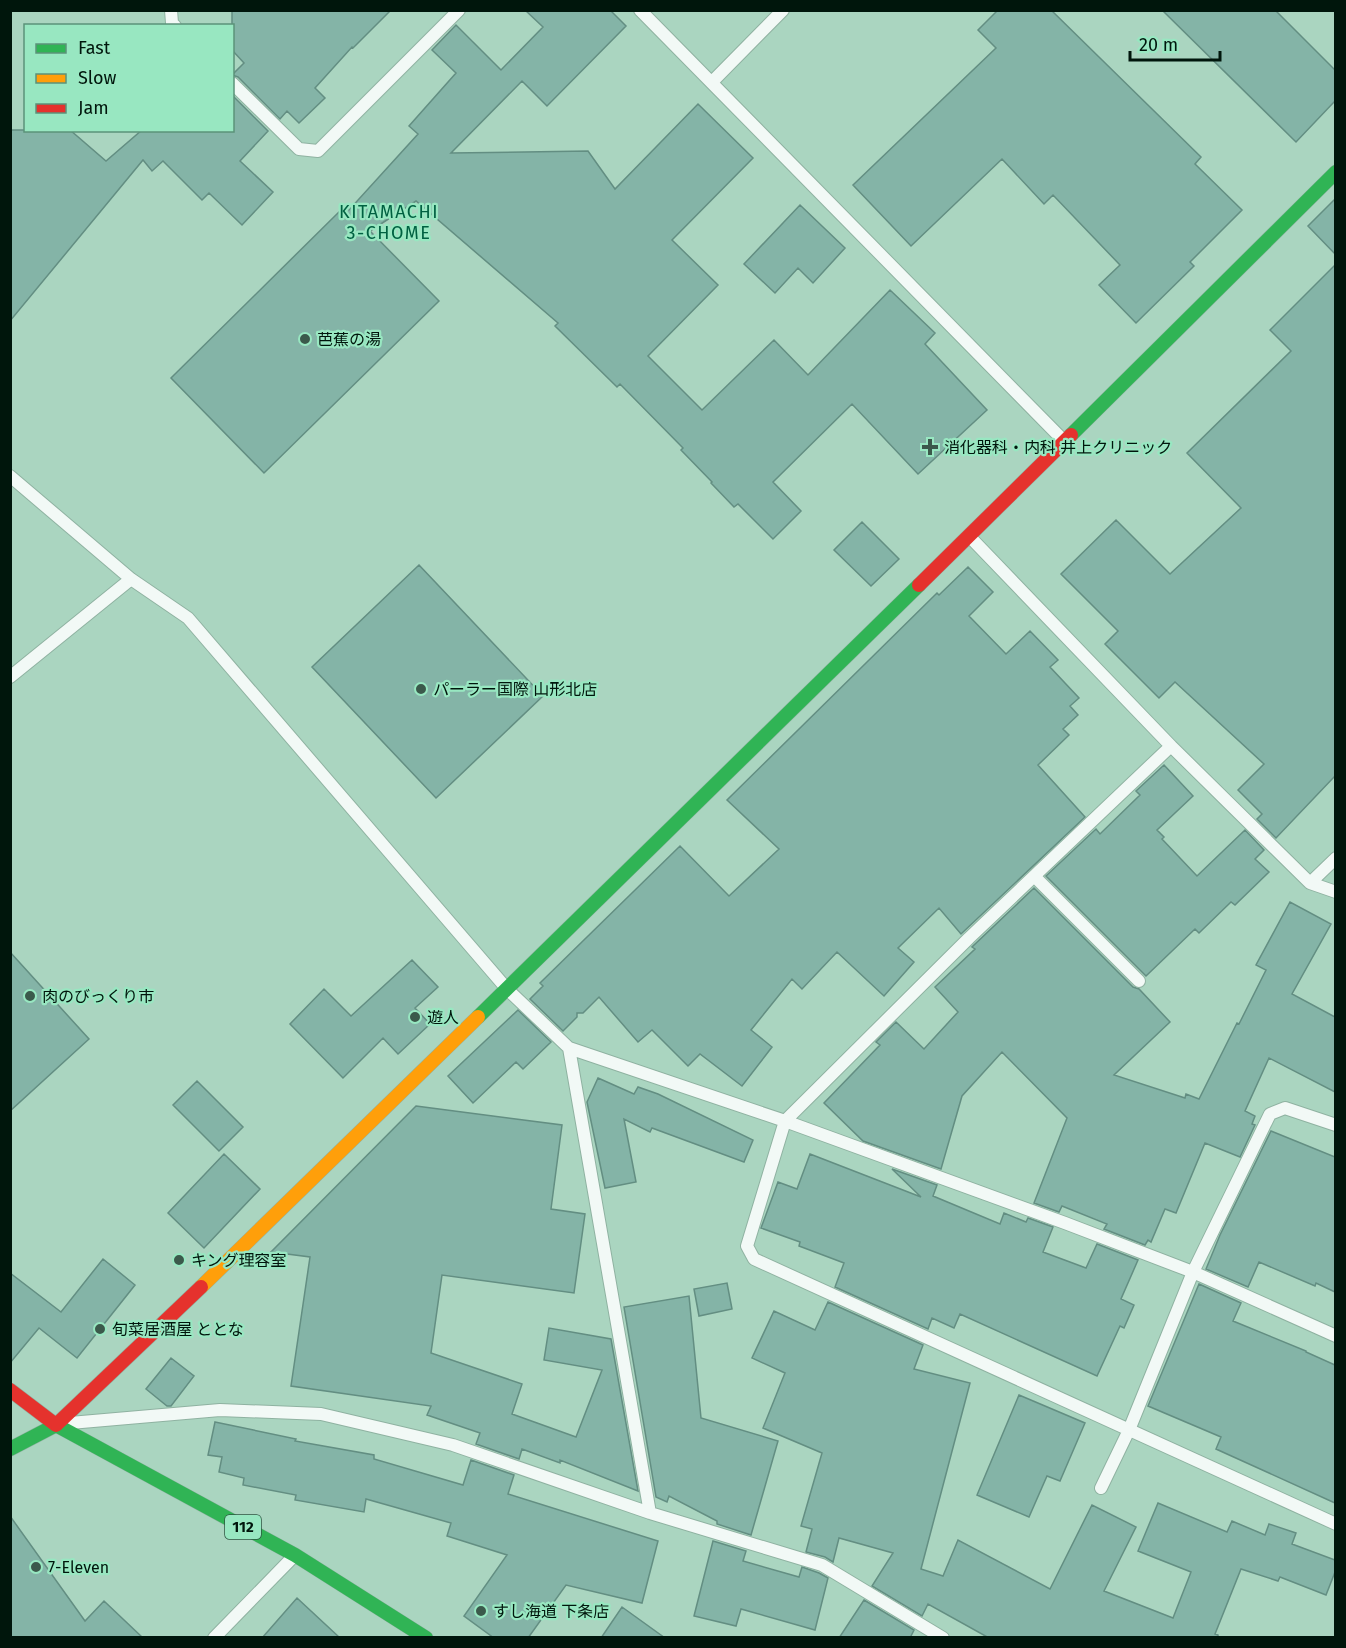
<svg xmlns="http://www.w3.org/2000/svg" width="1346" height="1648" viewBox="0 0 1346 1648" font-family="'Fira Sans','Noto Sans JP',sans-serif">
<style>
.building{fill:#84b4a7;stroke:#638e82;stroke-width:1.5}
.lines{fill:none;stroke-linecap:round;stroke-linejoin:round}
.lane-casing{stroke:#8fb2a1;stroke-width:14}
.fast-casing{stroke:#8fb2a1;stroke-width:15}
.slow-casing{stroke:#8fb2a1;stroke-width:15}
.jam-casing{stroke:#8fb2a1;stroke-width:15}
.lane{stroke:#f2f9f6;stroke-width:12}
.fast{stroke:#30b455;stroke-width:14}
.slow{stroke:#ff9f0a;stroke-width:14}
.jam{stroke:#e5322d;stroke-width:14}
.poi-dot{fill:#3b594b;stroke:#98e7c1;stroke-width:2}
.labels{text-anchor:middle;dominant-baseline:central;stroke-width:4.5;stroke-linejoin:round;paint-order:stroke}
.shield{fill:#98e7c1;stroke:#2e5542;stroke-width:1.5}
.shield-label{font-size:15px;font-weight:bold;fill:#00160c}
.poi-label{font-size:16px;fill:#00160c;stroke:#98e7c1;text-anchor:start}
.neighbourhood-label{font-size:18px;letter-spacing:1.5px;fill:#006141;stroke:#98e7c1}
</style>
<rect width="100%" height="100%" fill="#aad5c0"/>
<path class="building" d="M 232,10 L 391,10 L 353,48 L 352,47 L 315,88 L 325,98 L 299,123 L 287,111 L 280,119 L 238,77 L 232,75 L 244,63 L 232,50 Z
M 525,10 L 610,10 L 626,26 L 547,106 L 522,81 L 451,153 L 588,151 L 615,189 L 698,104 L 753,158 L 672,240 L 718,285 L 648,356 L 702,410 L 774,340 L 808,375 L 890,290 L 935,333 L 925,344 L 987,410 L 918,474 L 852,404 L 773,482 L 801,511 L 773,539 L 738,504 L 734,507 L 711,483 L 712,482 L 681,450 L 683,448 L 620,384 L 617,387 L 555,326 L 558,323 L 416,201 L 370,231 L 439,301 L 264,473 L 171,378 L 345,206 L 349,210 L 418,134 L 409,126 L 456,73 L 432,50 L 456,25 L 501,70 L 543,27 Z
M 998,10 L 1051,10 L 1201,157 L 1195,164 L 1242,210 L 1190,262 L 1194,266 L 1136,323 L 1099,285 L 1120,265 L 1053,195 L 1044,204 L 1002,159 L 911,246 L 853,185 L 996,48 L 978,30 Z
M 1162,10 L 1275,10 L 1335,70 L 1335,101 L 1296,142 Z
M 232,95 L 268,131 L 240,161 L 273,192 L 242,225 L 209,193 L 202,200 L 163,161 L 152,171 L 143,160 L 10,321 L 10,130 L 70,130 L 106,161 L 142,130 L 232,130 Z
M 1335,199 L 1335,254 L 1308,226 Z
M 800,205 L 845,248 L 813,283 L 798,268 L 775,293 L 744,264 Z
M 1335,265 L 1335,776 L 1276,838 L 1257,819 L 1262,814 L 1238,790 L 1264,764 L 1175,682 L 1159,698 L 1105,644 L 1118,631 L 1061,574 L 1116,520 L 1170,574 L 1241,508 L 1187,453 L 1291,351 L 1270,330 Z
M 862,522 L 899,559 L 871,586 L 834,550 Z
M 419,565 L 543,696 L 436,798 L 312,667 Z
M 968,567 L 993,592 L 969,616 L 1006,654 L 1030,631 L 1058,660 L 1050,667 L 1079,698 L 1070,706 L 1078,715 L 1063,729 L 1069,735 L 1038,765 L 1085,817 L 961,934 L 939,908 L 898,948 L 914,962 L 884,996 L 837,952 L 802,989 L 792,979 L 751,1030 L 772,1047 L 742,1086 L 700,1054 L 688,1066 L 652,1030 L 638,1042 L 599,997 L 583,1013 L 577,1013 L 577,1017 L 563,1031 L 530,999 L 543,986 L 540,983 L 680,846 L 729,896 L 779,849 L 727,800 L 937,593 L 939,595 Z
M 1164,765 L 1193,796 L 1157,830 L 1164,837 L 1162,839 L 1197,876 L 1245,830 L 1264,850 L 1255,859 L 1269,872 L 1235,905 L 1231,902 L 1199,933 L 1195,929 L 1146,976 L 1046,876 L 1096,829 L 1100,834 L 1140,795 L 1136,791 Z
M 1034,888 L 1133,987 L 1139,989 L 1170,1022 L 1114,1075 L 1185,1098 L 1186,1094 L 1199,1099 L 1237,1023 L 1239,1024 L 1266,970 L 1256,965 L 1290,902 L 1331,924 L 1292,994 L 1335,1017 L 1335,1092 L 1269,1058 L 1245,1111 L 1255,1116 L 1252,1124 L 1255,1125 L 1240,1157 L 1205,1143 L 1176,1213 L 1165,1209 L 1151,1242 L 1148,1240 L 1145,1245 L 1104,1229 L 1107,1224 L 1062,1206 L 1059,1212 L 1034,1203 L 1067,1118 L 1002,1052 L 962,1096 L 941,1169 L 863,1141 L 824,1103 L 880,1045 L 876,1042 L 896,1022 L 924,1049 L 958,1012 L 935,987 L 975,949 L 972,947 Z
M 10,952 L 89,1039 L 10,1111 Z
M 412,960 L 438,987 L 415,1008 L 430,1024 L 398,1054 L 383,1038 L 343,1078 L 290,1024 L 324,989 L 351,1016 Z
M 518,1010 L 551,1042 L 523,1069 L 516,1062 L 473,1103 L 448,1076 Z
M 598,1078 L 634,1094 L 638,1087 L 658,1094 L 753,1140 L 744,1162 L 652,1128 L 650,1132 L 624,1119 L 636,1182 L 605,1188 L 587,1102 Z
M 197,1081 L 243,1127 L 219,1151 L 173,1105 Z
M 416,1106 L 562,1125 L 551,1209 L 585,1214 L 574,1293 L 442,1275 L 431,1353 L 522,1384 L 512,1414 L 576,1437 L 602,1370 L 544,1360 L 549,1328 L 611,1339 L 638,1491 L 560,1460 L 560,1463 L 522,1449 L 519,1459 L 476,1444 L 480,1433 L 427,1415 L 431,1406 L 291,1386 L 310,1257 L 271,1252 Z
M 1271,1131 L 1335,1157 L 1335,1292 L 1316,1283 L 1315,1286 L 1259,1262 L 1248,1287 L 1206,1269 L 1220,1235 Z
M 224,1154 L 260,1189 L 204,1248 L 168,1213 Z
M 810,1154 L 921,1197 L 892,1169 L 937,1185 L 933,1196 L 1000,1224 L 1004,1213 L 1026,1222 L 1028,1218 L 1053,1227 L 1043,1252 L 1086,1268 L 1097,1244 L 1138,1260 L 1121,1299 L 1134,1305 L 1124,1328 L 1120,1326 L 1097,1376 L 960,1314 L 954,1328 L 932,1318 L 928,1329 L 835,1287 L 844,1263 L 799,1246 L 800,1242 L 761,1228 L 778,1182 L 797,1189 Z
M 103,1259 L 135,1285 L 77,1358 L 39,1328 L 10,1363 L 10,1273 L 61,1312 Z
M 727,1283 L 732,1309 L 699,1316 L 694,1289 Z
M 1199,1284 L 1241,1303 L 1233,1321 L 1306,1351 L 1306,1352 L 1335,1365 L 1335,1503 L 1216,1449 L 1221,1437 L 1148,1406 Z
M 689,1296 L 701,1418 L 778,1441 L 751,1535 L 717,1524 L 717,1521 L 669,1496 L 667,1502 L 656,1497 L 624,1307 Z
M 828,1302 L 923,1345 L 914,1369 L 970,1383 L 921,1569 L 943,1576 L 958,1540 L 1050,1589 L 1092,1505 L 1136,1527 L 1104,1591 L 1173,1618 L 1191,1572 L 1138,1551 L 1158,1503 L 1227,1532 L 1232,1521 L 1265,1535 L 1269,1524 L 1296,1533 L 1292,1544 L 1335,1560 L 1335,1572 L 1326,1595 L 1280,1577 L 1278,1581 L 1241,1569 L 1215,1634 L 1218,1635 L 1218,1638 L 989,1638 L 928,1604 L 922,1616 L 872,1586 L 893,1553 L 839,1538 L 833,1562 L 825,1557 L 806,1552 L 812,1529 L 801,1526 L 822,1453 L 763,1428 L 785,1373 L 752,1358 L 774,1311 L 815,1330 Z
M 171,1358 L 194,1376 L 171,1406 L 167,1406 L 146,1389 Z
M 1019,1395 L 1085,1423 L 1060,1481 L 1047,1476 L 1029,1517 L 977,1495 Z
M 215,1422 L 296,1439 L 295,1441 L 374,1455 L 374,1459 L 463,1485 L 471,1460 L 514,1475 L 508,1494 L 658,1541 L 642,1603 L 566,1585 L 528,1638 L 494,1638 L 464,1616 L 507,1555 L 447,1536 L 451,1523 L 366,1499 L 364,1512 L 295,1500 L 296,1495 L 243,1485 L 244,1478 L 219,1472 L 222,1457 L 208,1455 Z
M 10,1516 L 85,1621 L 104,1601 L 143,1638 L 10,1638 Z
M 713,1541 L 746,1551 L 743,1561 L 799,1577 L 802,1567 L 819,1573 L 828,1578 L 815,1630 L 741,1609 L 736,1626 L 694,1616 Z
M 297,1598 L 340,1638 L 262,1638 Z
M 864,1600 L 914,1630 L 910,1638 L 839,1638 Z
M 622,1607 L 665,1638 L 601,1638 Z"/>
<g class="lines">
<defs>
<path id="lane" d="M 171,10 L 172,23 L 175,26
M 640,10 L 1064,441
M 712,82 L 783,10
M 232,83 L 299,149 L 318,151 L 459,10
M 10,476 L 131,579 L 188,618 L 507,989 L 569,1048 L 785,1121 L 1065,1223 L 1193,1272 L 1336,1336
M 970,537 L 1171,746 L 1310,883 L 1336,892
M 10,677 L 131,579
M 1171,746 L 969,938 L 785,1121 L 747,1246 L 754,1259 L 1336,1524
M 1034,876 L 1139,981
M 1310,883 L 1336,858
M 569,1048 L 650,1513
M 70,1423 L 220,1410 L 321,1414 L 453,1445 L 650,1513 L 822,1565 L 943,1638
M 1101,1488 L 1129,1430 L 1193,1272 L 1270,1114 L 1285,1108 L 1336,1125
M 214,1638 L 293,1557"/>
<path id="fast" d="M 1071,435 L 1336,172
M 478,1017 L 919,585
M 10,1449 L 56,1425 L 295,1555 L 426,1638"/>
<path id="slow" d="M 201,1287 L 478,1017"/>
<path id="jam" d="M 919,585 L 1071,435
M 10,1390 L 56,1425 L 201,1287"/>
</defs>
<use href="#lane" class="lane-casing"/>
<use href="#fast" class="fast-casing"/>
<use href="#slow" class="slow-casing"/>
<use href="#jam" class="jam-casing"/>
<use href="#lane" class="lane"/>
<use href="#fast" class="fast"/>
<use href="#slow" class="slow"/>
<use href="#jam" class="jam"/>
</g>
<g class="poi-dot">
<circle cx="305" cy="339" r="6"/>
<path d="M927 438h6v6h6v6h-6v6h-6v-6h-6v-6h6z"/>
<circle cx="421" cy="689" r="6"/>
<circle cx="30" cy="996" r="6"/>
<circle cx="415" cy="1017" r="6"/>
<circle cx="179" cy="1260" r="6"/>
<circle cx="100" cy="1329" r="6"/>
<circle cx="36" cy="1567" r="6"/>
<circle cx="481" cy="1611" r="6"/>
</g>
<g class="labels">
<rect class="shield" x="225" y="1515" width="36" height="24" rx="4.5"/>
<g class="shield-label">
<text x="243" y="1527">112</text>
</g>
<g class="poi-label">
<text x="317" y="339">芭蕉の湯</text>
<text x="944" y="447">消化器科・内科 井上クリニック</text>
<text x="433" y="689">パーラー国際 山形北店</text>
<text x="42" y="996">肉のびっくり市</text>
<text x="427" y="1017">遊人</text>
<text x="191" y="1260">キング理容室</text>
<text x="112" y="1329">旬菜居酒屋 ととな</text>
<text x="48" y="1567">7-Eleven</text>
<text x="493" y="1611">すし海道 下条店</text>
</g>
<g class="neighbourhood-label">
<text x="389" y="212">KITAMACHI<tspan x="389" dy="21">3-CHOME</tspan></text>
</g>
</g>
<rect width="1346" height="1648" fill="none" stroke="#00160c" stroke-width="24"/>
<rect x="24" y="24" width="210" height="108" fill="#98e7c1" stroke="#5b9379" stroke-width="1.5"/>
<rect x="36" y="44" width="30" height="9" fill="#30b455" stroke="#5b9379" stroke-width="1.5"/>
<text x="78" y="54" font-size="18" fill="#00160c">Fast</text>
<rect x="36" y="74" width="30" height="9" fill="#ff9f0a" stroke="#5b9379" stroke-width="1.5"/>
<text x="78" y="84" font-size="18" fill="#00160c">Slow</text>
<rect x="36" y="104" width="30" height="9" fill="#e5322d" stroke="#5b9379" stroke-width="1.5"/>
<text x="78" y="114" font-size="18" fill="#00160c">Jam</text>
<path d="M1130 51v9h90v-9" fill="none" stroke="#00160c" stroke-width="3"/>
<text x="1139" y="51" font-size="18" fill="#00160c" stroke="#98e7c1" stroke-width="4.5" paint-order="stroke">20 m</text>
</svg>
